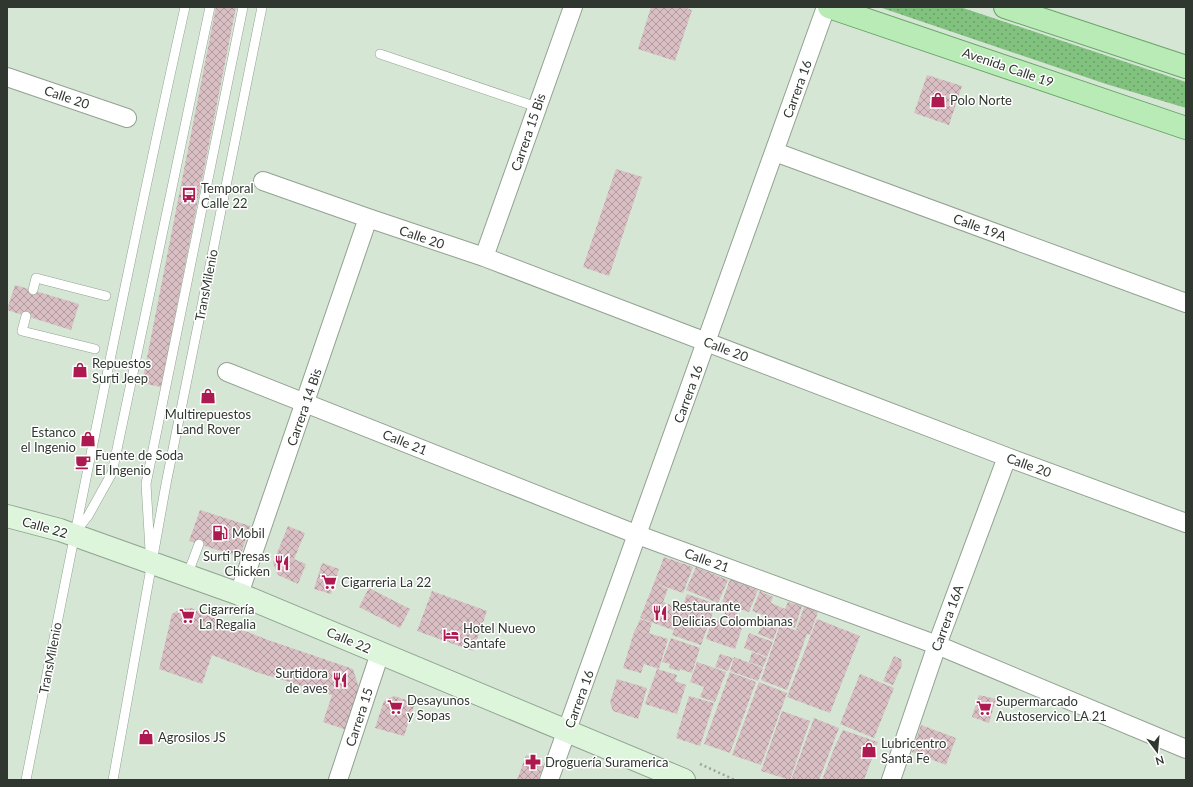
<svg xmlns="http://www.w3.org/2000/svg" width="1193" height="787" viewBox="0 0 1193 787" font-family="Lato,sans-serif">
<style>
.grass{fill:url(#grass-dots)}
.building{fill:url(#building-cross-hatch)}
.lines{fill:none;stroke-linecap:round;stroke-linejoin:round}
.lane-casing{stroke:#92a291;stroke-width:10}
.street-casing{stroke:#92a291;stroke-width:20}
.secondary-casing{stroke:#92a291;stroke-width:24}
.primary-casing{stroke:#6aa368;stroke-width:24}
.path{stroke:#99a698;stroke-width:2.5;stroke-dasharray:2 3;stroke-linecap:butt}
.lane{stroke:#fff;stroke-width:9}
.street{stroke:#fff;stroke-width:18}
.secondary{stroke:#dcf5db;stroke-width:22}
.primary{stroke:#b9ebb6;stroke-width:22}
.labels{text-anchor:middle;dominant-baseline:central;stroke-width:3;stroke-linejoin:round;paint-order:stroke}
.street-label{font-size:13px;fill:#303730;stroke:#fff}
.poi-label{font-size:13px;fill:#303730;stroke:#fff;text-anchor:start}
</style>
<defs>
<pattern id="grass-dots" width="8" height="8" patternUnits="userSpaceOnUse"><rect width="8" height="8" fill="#82c27f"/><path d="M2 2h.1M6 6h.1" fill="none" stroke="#6b9e68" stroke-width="1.8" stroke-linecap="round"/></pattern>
<pattern id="building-cross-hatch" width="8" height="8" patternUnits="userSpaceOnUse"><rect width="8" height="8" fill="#d9bfc3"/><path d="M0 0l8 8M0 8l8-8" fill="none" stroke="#b09c9f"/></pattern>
</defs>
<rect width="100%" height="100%" fill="#d5e6d4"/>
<path class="grass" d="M 879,7 L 960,7 L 1186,82 L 1186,108 L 1106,84 Z"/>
<path class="building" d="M 216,7 L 236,7 L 161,387 L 142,383 Z
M 651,7 L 683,7 L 692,10 L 675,61 L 638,49 Z
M 927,75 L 962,86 L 949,125 L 914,113 Z
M 616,169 L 642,177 L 609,276 L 583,267 Z
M 15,285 L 79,304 L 71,330 L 7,310 Z
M 200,510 L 250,526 L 240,557 L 189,541 Z
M 288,526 L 305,533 L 294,559 L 306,564 L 298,584 L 278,575 L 273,563 Z
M 664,557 L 693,567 L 683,593 L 654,583 Z
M 322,563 L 339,569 L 331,594 L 314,589 Z
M 696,567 L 728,580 L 718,603 L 686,590 Z
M 730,579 L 758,590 L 749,612 L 739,609 L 734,622 L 723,617 L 728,605 L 722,602 Z
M 654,583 L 668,589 L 663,602 L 681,608 L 673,630 L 640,618 Z
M 369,588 L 410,609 L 400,628 L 359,607 Z
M 432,591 L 487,611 L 473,651 L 417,631 Z
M 760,591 L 773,597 L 767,613 L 771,603 L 785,609 L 788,602 L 802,606 L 795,628 L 781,623 L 783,614 L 773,640 L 758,634 L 766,616 L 752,611 Z
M 687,594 L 716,604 L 701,645 L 672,635 Z
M 805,604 L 819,609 L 810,635 L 796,630 Z
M 191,608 L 225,623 L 268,640 L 353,669 L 360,691 L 347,730 L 323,722 L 332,695 L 256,672 L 212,655 L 202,684 L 159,669 L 172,614 L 181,609 Z
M 713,618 L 742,628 L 735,649 L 706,639 Z
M 640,619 L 652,623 L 649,633 L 636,629 Z
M 817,619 L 860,636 L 830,713 L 787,697 Z
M 780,625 L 807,634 L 787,690 L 761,680 Z
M 635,629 L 668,639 L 659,669 L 644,664 L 641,673 L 623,668 Z
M 749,633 L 773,642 L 767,657 L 744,648 Z
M 671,638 L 700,648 L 692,673 L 680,669 L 680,671 L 669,668 L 670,664 L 662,662 Z
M 752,652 L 767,658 L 763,667 L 749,662 Z
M 720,654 L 733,658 L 728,671 L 715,667 Z
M 894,656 L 901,659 L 902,665 L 893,685 L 883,681 Z
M 734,657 L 763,668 L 758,681 L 730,671 Z
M 697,662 L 726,672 L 715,702 L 700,697 L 704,687 L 690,682 Z
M 657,669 L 677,675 L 675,681 L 686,685 L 677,714 L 645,704 Z
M 730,672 L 756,682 L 730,753 L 704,744 Z
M 860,674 L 894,688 L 874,738 L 840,724 Z
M 617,679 L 647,688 L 638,719 L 613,711 L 610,703 Z
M 759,682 L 787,693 L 761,765 L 732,755 Z
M 979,695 L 996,699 L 989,723 L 972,717 Z
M 394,696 L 415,703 L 404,736 L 375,728 L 384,701 Z
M 689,696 L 714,703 L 700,746 L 676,738 Z
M 782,711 L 810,721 L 790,780 L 761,771 Z
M 814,718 L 839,728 L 819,780 L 791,780 Z
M 921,725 L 956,738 L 946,765 L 912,752 Z
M 843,730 L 878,742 L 864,780 L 822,780 L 835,746 Z
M 526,755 L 539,759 L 543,766 L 538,780 L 517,780 Z"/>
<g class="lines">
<defs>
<path id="lane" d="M 380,54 L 537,107
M 33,290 L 36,278 L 106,296
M 26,316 L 22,331 L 95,349
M 76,531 L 88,516 L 112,473 L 210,7
M 150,550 L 146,484 L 243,7
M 187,576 L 199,544
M 26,780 C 77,522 128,264 185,7
M 113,780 L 166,484 L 262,7"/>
<path id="street" d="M 7,77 L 127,118
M 775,152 L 1186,303
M 263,181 L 368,218 L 484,257 L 1007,457 L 1186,523
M 484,257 L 573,7
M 227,372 L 638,535 L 937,645 L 1186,749
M 239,594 L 368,218
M 338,780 L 380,653
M 549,780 L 826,7
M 891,780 L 937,645 L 1007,457"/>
<path id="secondary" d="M 7,516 L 60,530 L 239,594 L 684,780"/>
<path id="primary" d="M 829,7 L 1186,128
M 1005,7 L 1186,67"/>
</defs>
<use href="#lane" class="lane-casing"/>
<use href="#street" class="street-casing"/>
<use href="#secondary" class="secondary-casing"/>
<use href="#primary" class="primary-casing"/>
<path class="path" d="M 700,764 L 735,780"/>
<use href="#lane" class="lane"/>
<use href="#street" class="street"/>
<use href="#secondary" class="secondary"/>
<use href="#primary" class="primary"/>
</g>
<defs>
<symbol id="shop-bare" viewBox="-9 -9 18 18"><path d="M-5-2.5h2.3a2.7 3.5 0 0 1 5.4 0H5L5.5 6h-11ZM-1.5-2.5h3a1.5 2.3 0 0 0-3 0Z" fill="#ac1a50" stroke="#fff" stroke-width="2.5" paint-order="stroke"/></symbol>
<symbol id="bus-bare" viewBox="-9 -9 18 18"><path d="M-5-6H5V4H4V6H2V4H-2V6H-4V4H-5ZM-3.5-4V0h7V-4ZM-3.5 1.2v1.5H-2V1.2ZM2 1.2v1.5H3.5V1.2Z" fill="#ac1a50" stroke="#fff" stroke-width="2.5" paint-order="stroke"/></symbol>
<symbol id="cafe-bare" viewBox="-9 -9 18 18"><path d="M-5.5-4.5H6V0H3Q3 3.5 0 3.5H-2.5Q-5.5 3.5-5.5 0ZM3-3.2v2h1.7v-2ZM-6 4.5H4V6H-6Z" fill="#ac1a50" stroke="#fff" stroke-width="2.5" paint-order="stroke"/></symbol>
<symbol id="fuel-bare" viewBox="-9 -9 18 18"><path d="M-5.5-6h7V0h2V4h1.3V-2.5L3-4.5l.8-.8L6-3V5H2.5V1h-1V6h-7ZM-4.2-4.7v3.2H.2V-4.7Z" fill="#ac1a50" stroke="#fff" stroke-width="2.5" paint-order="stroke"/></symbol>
<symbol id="restaurant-bare" viewBox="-9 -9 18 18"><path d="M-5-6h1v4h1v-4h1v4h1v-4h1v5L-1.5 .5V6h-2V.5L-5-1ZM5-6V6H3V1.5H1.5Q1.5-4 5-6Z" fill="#ac1a50" stroke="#fff" stroke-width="2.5" paint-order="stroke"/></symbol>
<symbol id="supermarket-bare" viewBox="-9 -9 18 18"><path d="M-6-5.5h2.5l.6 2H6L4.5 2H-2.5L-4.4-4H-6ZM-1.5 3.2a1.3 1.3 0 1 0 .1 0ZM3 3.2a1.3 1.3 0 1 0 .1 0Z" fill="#ac1a50" stroke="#fff" stroke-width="2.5" paint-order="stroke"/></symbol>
<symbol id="hotel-bare" viewBox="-9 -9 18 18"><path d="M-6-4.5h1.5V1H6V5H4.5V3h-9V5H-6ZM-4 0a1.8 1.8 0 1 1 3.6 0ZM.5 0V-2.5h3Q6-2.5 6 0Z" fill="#ac1a50" stroke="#fff" stroke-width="2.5" paint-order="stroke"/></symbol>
<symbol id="pharmacy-bare" viewBox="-9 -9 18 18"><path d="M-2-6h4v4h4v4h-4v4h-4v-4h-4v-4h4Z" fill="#ac1a50" stroke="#fff" stroke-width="2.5" paint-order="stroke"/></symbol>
</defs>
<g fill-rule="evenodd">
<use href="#shop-bare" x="927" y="89" width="22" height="22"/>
<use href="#bus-bare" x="178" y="184" width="22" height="22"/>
<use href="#shop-bare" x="69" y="359" width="22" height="22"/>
<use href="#shop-bare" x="197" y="385" width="22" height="22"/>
<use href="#shop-bare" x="77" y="428" width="22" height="22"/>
<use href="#cafe-bare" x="72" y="451" width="22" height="22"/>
<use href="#fuel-bare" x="209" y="522" width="22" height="22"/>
<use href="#restaurant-bare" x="271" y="552" width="22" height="22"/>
<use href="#supermarket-bare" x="318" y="571" width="22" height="22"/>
<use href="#restaurant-bare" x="649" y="602" width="22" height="22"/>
<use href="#supermarket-bare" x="176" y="605" width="22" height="22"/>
<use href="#hotel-bare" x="440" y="624" width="22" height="22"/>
<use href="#restaurant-bare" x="329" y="669" width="22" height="22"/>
<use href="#supermarket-bare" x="384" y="696" width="22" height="22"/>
<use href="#supermarket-bare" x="973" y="697" width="22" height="22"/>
<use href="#shop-bare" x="135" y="726" width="22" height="22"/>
<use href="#shop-bare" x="858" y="739" width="22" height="22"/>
<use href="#pharmacy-bare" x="522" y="751" width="22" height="22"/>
</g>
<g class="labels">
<g class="street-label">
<text transform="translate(1008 67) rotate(19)">Avenida Calle 19</text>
<text transform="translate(797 89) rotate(-70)">Carrera 16</text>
<text transform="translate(67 97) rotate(19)">Calle 20</text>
<text transform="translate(528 132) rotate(-71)">Carrera 15 Bis</text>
<text transform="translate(980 227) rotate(20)">Calle 19A</text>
<text transform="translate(422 237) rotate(19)">Calle 20</text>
<text transform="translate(206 285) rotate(-79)">TransMilenio</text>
<text transform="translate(726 349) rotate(21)">Calle 20</text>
<text transform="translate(688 394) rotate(-70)">Carrera 16</text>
<text transform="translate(304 407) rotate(-71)">Carrera 14 Bis</text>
<text transform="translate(405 442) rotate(22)">Calle 21</text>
<text transform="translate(1029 465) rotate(20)">Calle 20</text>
<text transform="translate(45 527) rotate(16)">Calle 22</text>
<text transform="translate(707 560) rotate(20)">Calle 21</text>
<text transform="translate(947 618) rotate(-70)">Carrera 16A</text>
<text transform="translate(349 640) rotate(23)">Calle 22</text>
<text transform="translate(50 658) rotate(-79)">TransMilenio</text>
<text transform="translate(579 699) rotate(-70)">Carrera 16</text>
<text transform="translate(359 717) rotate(-72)">Carrera 15</text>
</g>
<g class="poi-label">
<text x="950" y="100">Polo Norte</text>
<text x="201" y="188">Temporal<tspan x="201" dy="15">Calle 22</tspan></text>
<text x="92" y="363">Repuestos<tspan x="92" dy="15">Surti Jeep</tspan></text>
<text x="208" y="414" text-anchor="middle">Multirepuestos<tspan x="208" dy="15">Land Rover</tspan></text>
<text x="76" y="432" text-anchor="end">Estanco<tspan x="76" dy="15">el Ingenio</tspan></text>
<text x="95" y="455">Fuente de Soda<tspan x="95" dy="15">El Ingenio</tspan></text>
<text x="232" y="533">Mobil</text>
<text x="270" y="556" text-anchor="end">Surti Presas<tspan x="270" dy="15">Chicken</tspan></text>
<text x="341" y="582">Cigarreria La 22</text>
<text x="672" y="606">Restaurante<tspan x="672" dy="15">Delicias Colombianas</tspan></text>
<text x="199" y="609">Cigarrería<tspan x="199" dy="15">La Regalia</tspan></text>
<text x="463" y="628">Hotel Nuevo<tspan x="463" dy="15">Santafe</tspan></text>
<text x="328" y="673" text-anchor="end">Surtidora<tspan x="328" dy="15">de aves</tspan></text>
<text x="407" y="700">Desayunos<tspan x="407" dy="15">y Sopas</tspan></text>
<text x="996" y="701">Supermarcado<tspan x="996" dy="15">Austoservico LA 21</tspan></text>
<text x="158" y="737">Agrosilos JS</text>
<text x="881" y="743">Lubricentro<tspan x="881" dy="15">Santa Fe</tspan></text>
<text x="545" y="762">Droguería Suramerica</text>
</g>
</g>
<rect width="1193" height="787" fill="none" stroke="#303730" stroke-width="16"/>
<g transform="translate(1157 751) rotate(164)" stroke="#ffffff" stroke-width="3" paint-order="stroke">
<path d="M0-3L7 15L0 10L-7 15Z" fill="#303730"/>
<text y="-6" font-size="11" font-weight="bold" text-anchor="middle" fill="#303730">N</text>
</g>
</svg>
